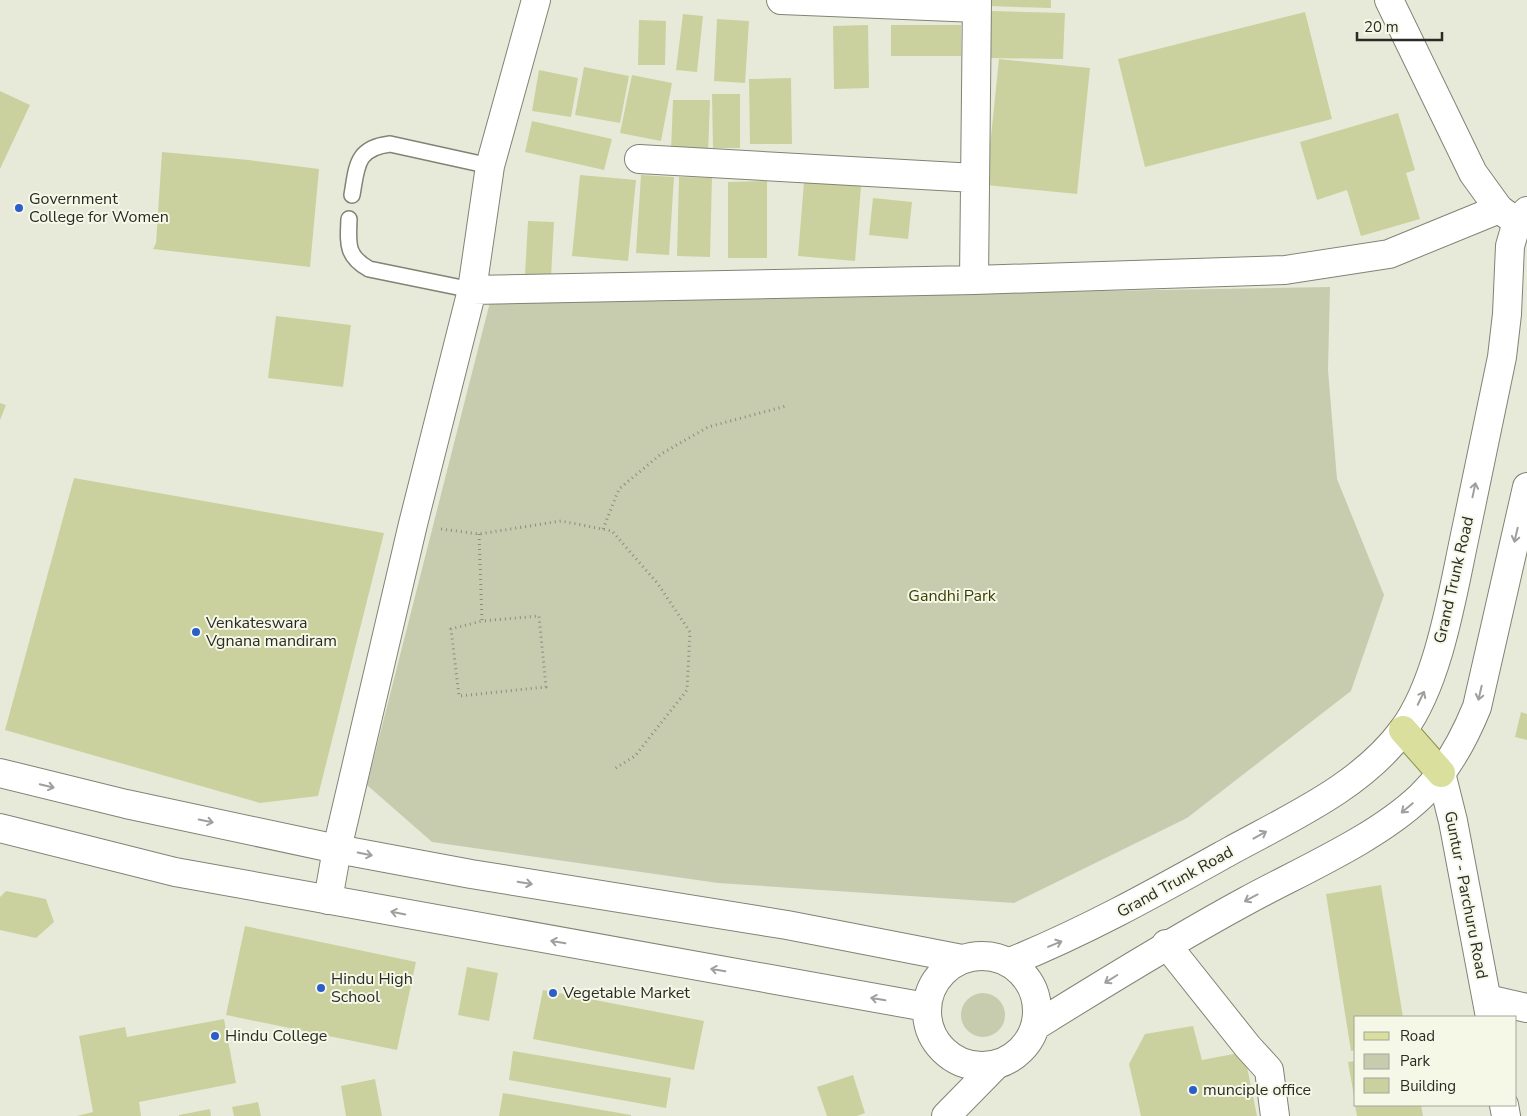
<svg xmlns="http://www.w3.org/2000/svg" width="1527" height="1116" viewBox="0 0 1527 1116" font-family="'Nunito Sans',sans-serif">
<style>
.green{fill:#c8ccae}
.building{fill:#cbd19e}
.lines{fill:none;stroke-linecap:round;stroke-linejoin:round}
.service-casing{stroke:#818374;stroke-width:18}
.minor-casing{stroke:#818374;stroke-width:30}
.tertiary-casing{stroke:#818374;stroke-width:30}
.secondary-casing{stroke:#818374;stroke-width:30}
.primary-casing{stroke:#8c9249;stroke-width:30}
.path{stroke:#8a8c80;stroke-width:3;stroke-dasharray:1 4;stroke-linecap:butt}
.service{stroke:#fff;stroke-width:15}
.minor{stroke:#fff;stroke-width:28}
.tertiary{stroke:#fff;stroke-width:28}
.secondary{stroke:#fff;stroke-width:28}
.primary{stroke:#dadf9e;stroke-width:28}
.oneway{stroke:#9fa09d}
.poi-dot{fill:#2b5dcb;stroke:#f5f8e6;stroke-width:2}
.labels{text-anchor:middle;dominant-baseline:central;stroke-width:4;stroke-linejoin:round;paint-order:stroke}
.poi-label{font-size:16px;fill:#2a2b25;stroke:#f5f8e6;text-anchor:start}
.street-label{font-size:16px;fill:#2a2b25;stroke:#f5f8e6}
.park-label{font-size:16px;fill:#3b3f01;stroke:#f5f8e6}
</style>
<rect width="100%" height="100%" fill="#e8ead9"/>
<path class="green" d="M 1330,287 L 1328,370 L 1337,479 L 1384,595 L 1351,691 L 1187,818 L 1014,903 L 718,883 L 432,842 L 367,785 L 490,302 Z
M961 1015a22 22 0 1 1 44 0a22 22 0 1 1-44 0Z"/>
<path class="building" d="M 987,0 L 1051,0 L 1051,8 L 987,6 Z
M 991,11 L 1065,13 L 1063,59 L 989,58 Z
M 1305,12 L 1332,119 L 1145,167 L 1118,59 Z
M 683,14 L 703,16 L 697,72 L 676,70 Z
M 717,19 L 749,21 L 745,83 L 714,81 Z
M 639,20 L 666,21 L 665,65 L 638,65 Z
M 868,25 L 869,88 L 834,89 L 833,26 Z
M 891,25 L 961,25 L 961,56 L 891,56 Z
M 999,59 L 1090,68 L 1077,194 L 986,185 Z
M 584,67 L 629,76 L 620,123 L 575,115 Z
M 539,70 L 578,78 L 571,117 L 532,111 Z
M 632,75 L 672,83 L 661,141 L 620,133 Z
M 791,78 L 792,144 L 750,144 L 749,79 Z
M 0,91 L 30,105 L 0,169 Z
M 712,94 L 740,94 L 740,148 L 713,148 Z
M 673,100 L 710,100 L 708,153 L 671,151 Z
M 1398,113 L 1415,170 L 1406,173 L 1420,219 L 1361,236 L 1347,190 L 1317,200 L 1300,142 Z
M 532,121 L 612,139 L 604,170 L 525,152 Z
M 162,152 L 249,160 L 319,169 L 310,267 L 153,249 L 156,243 Z
M 580,175 L 636,180 L 628,261 L 572,256 Z
M 641,175 L 674,177 L 669,255 L 636,253 Z
M 679,177 L 712,178 L 710,257 L 677,256 Z
M 767,181 L 767,258 L 728,258 L 728,182 Z
M 804,182 L 861,186 L 855,261 L 798,256 Z
M 873,198 L 912,202 L 908,239 L 869,235 Z
M 528,221 L 554,222 L 551,277 L 525,275 Z
M 276,316 L 351,325 L 343,387 L 268,378 Z
M 0,403 L 6,405 L 0,420 Z
M 74,478 L 384,533 L 318,796 L 260,803 L 5,730 Z
M 1521,712 L 1527,714 L 1527,740 L 1515,737 Z
M 1381,885 L 1403,1017 L 1356,1017 L 1356,1050 L 1351,1051 L 1326,894 Z
M 6,891 L 46,899 L 54,922 L 36,938 L 0,930 L 0,897 Z
M 245,926 L 416,962 L 397,1050 L 226,1015 Z
M 467,967 L 498,973 L 489,1021 L 458,1015 Z
M 543,990 L 704,1021 L 694,1070 L 533,1039 Z
M 224,1019 L 236,1083 L 139,1102 L 141,1116 L 77,1116 L 93,1112 L 79,1036 L 125,1027 L 127,1037 Z
M 1193,1026 L 1202,1060 L 1244,1052 L 1257,1116 L 1141,1116 L 1129,1064 L 1145,1034 Z
M 513,1051 L 671,1078 L 666,1108 L 509,1080 Z
M 1356,1061 L 1356,1102 L 1355,1102 L 1348,1062 Z
M 853,1075 L 865,1113 L 857,1116 L 827,1116 L 817,1087 Z
M 375,1079 L 382,1116 L 346,1116 L 341,1086 Z
M 503,1093 L 631,1115 L 631,1116 L 499,1116 Z
M 258,1102 L 261,1116 L 234,1116 L 232,1107 Z
M 1355,1105 L 1421,1105 L 1423,1116 L 1357,1116 Z
M 210,1109 L 211,1116 L 179,1116 L 179,1115 Z"/>
<g class="lines">
<defs>
<path id="service" d="M 352,195 C 357,166 356,148 390,144 L 490,166
M 349,219 C 348,244 346,256 369,269 L 472,290"/>
<path id="minor" d="M 781,0 L 977,8
M 639,159 L 975,178
M 974,280 L 977,0
M 472,290 L 974,280 L 1285,270 L 1389,254 L 1499,209
M 328,900 L 337,849 L 413,524 L 472,290 L 490,166 L 536,0
M 1166,944 L 1248,1047 L 1269,1070 L 1275,1116
M 1487,999 L 1527,1008"/>
<path id="tertiary" d="M 1389,0 L 1473,173 L 1499,209 L 1517,222
M 1441,773 L 1453,821 L 1490,1017
M 1504,1105 L 1506,1116
M 946,1116 L 996,1065"/>
<path id="secondary" d="M 0,773 L 126,804 L 337,849 L 471,874 L 787,925 L 962,959
M 0,828 L 175,872 L 926,1007
M927 1011a55 55 0 1 1 110 0a55 55 0 1 1-110 0Z
M 1010,962 C 1087,931 1158,891 1230,851 C 1290,818 1361,787 1403,730 C 1438,683 1452,597 1464,540 C 1477,479 1489,418 1502,357 L 1507,314 L 1510,246 L 1517,222 L 1527,211
M 1037,1025 C 1106,982 1174,940 1246,901 C 1301,871 1376,839 1421,796 C 1446,772 1464,739 1477,707 L 1527,487"/>
<path id="primary" d="M 1403,730 L 1441,773"/>
</defs>
<use href="#service" class="service-casing"/>
<use href="#minor" class="minor-casing"/>
<use href="#tertiary" class="tertiary-casing"/>
<use href="#secondary" class="secondary-casing"/>
<use href="#primary" class="primary-casing"/>
<path class="path" d="M 441,529 L 479,534 L 561,521 L 612,531 L 658,584 L 690,632 L 687,690 L 635,756 L 614,769
M 603,529 L 619,489 L 661,454 L 708,427 L 786,406
M 479,534 L 482,621 L 539,616 L 546,687 L 459,696 L 451,629 L 482,621"/>
<use href="#service" class="service"/>
<use href="#minor" class="minor"/>
<use href="#tertiary" class="tertiary"/>
<use href="#secondary" class="secondary"/>
<use href="#primary" class="primary"/>
</g>
<defs><path id="oneway-shaft" d="M-6 0H5M1.5-3L5.5 0L1.5 3" fill="none" stroke-width="1.6" stroke-linecap="round" stroke-linejoin="round" transform="scale(1.25)"/></defs>
<g class="oneway">
<use href="#oneway-shaft" transform="translate(1474 490) rotate(-78)"/>
<use href="#oneway-shaft" transform="translate(1516 535) rotate(103)"/>
<use href="#oneway-shaft" transform="translate(1480 693) rotate(103)"/>
<use href="#oneway-shaft" transform="translate(1421 698) rotate(-64)"/>
<use href="#oneway-shaft" transform="translate(47 786) rotate(13)"/>
<use href="#oneway-shaft" transform="translate(1407 808) rotate(140)"/>
<use href="#oneway-shaft" transform="translate(206 821) rotate(12)"/>
<use href="#oneway-shaft" transform="translate(1260 835) rotate(-29)"/>
<use href="#oneway-shaft" transform="translate(365 854) rotate(11)"/>
<use href="#oneway-shaft" transform="translate(525 883) rotate(9)"/>
<use href="#oneway-shaft" transform="translate(1251 898) rotate(152)"/>
<use href="#oneway-shaft" transform="translate(398 913) rotate(-169)"/>
<use href="#oneway-shaft" transform="translate(558 942) rotate(-170)"/>
<use href="#oneway-shaft" transform="translate(1055 944) rotate(-22)"/>
<use href="#oneway-shaft" transform="translate(718 970) rotate(-170)"/>
<use href="#oneway-shaft" transform="translate(1111 979) rotate(148)"/>
<use href="#oneway-shaft" transform="translate(878 999) rotate(-170)"/>
</g>
<g class="poi-dot">
<circle cx="19" cy="208" r="5"/>
<circle cx="196" cy="632" r="5"/>
<circle cx="321" cy="988" r="5"/>
<circle cx="553" cy="993" r="5"/>
<circle cx="215" cy="1036" r="5"/>
<circle cx="1193" cy="1090" r="5"/>
</g>
<g class="labels">
<g class="poi-label">
<text x="29" y="199">Government<tspan x="29" dy="18">College for Women</tspan></text>
<text x="206" y="623">Venkateswara<tspan x="206" dy="18">Vgnana mandiram</tspan></text>
<text x="331" y="979">Hindu High<tspan x="331" dy="18">School</tspan></text>
<text x="563" y="993">Vegetable Market</text>
<text x="225" y="1036">Hindu College</text>
<text x="1203" y="1090">munciple office</text>
</g>
<g class="street-label">
<text transform="translate(1454 580) rotate(-77)">Grand Trunk Road</text>
<text transform="translate(1175 882) rotate(-29)">Grand Trunk Road</text>
<text transform="translate(1466 895) rotate(79)">Guntur - Parchuru Road</text>
</g>
<g class="park-label">
<text x="952" y="596">Gandhi Park</text>
</g>
</g>
<rect x="1354" y="1016" width="162" height="90" fill="#f5f8e6" stroke="#a4a699"/>
<rect x="1364" y="1032" width="25" height="8" fill="#dadf9e" stroke="#a4a699"/>
<text x="1400" y="1041" font-size="15" fill="#2a2b25">Road</text>
<rect x="1364" y="1054" width="25" height="15" fill="#c8ccae" stroke="#a4a699"/>
<text x="1400" y="1066" font-size="15" fill="#2a2b25">Park</text>
<rect x="1364" y="1078" width="25" height="15" fill="#cbd19e" stroke="#a4a699"/>
<text x="1400" y="1091" font-size="15" fill="#2a2b25">Building</text>
<path d="M1357 32v8h85v-8" fill="none" stroke="#2a2b25" stroke-width="2.5"/>
<text x="1364" y="32" font-size="15" fill="#2a2b25" stroke="#f5f8e6" stroke-width="4" paint-order="stroke">20 m</text>
</svg>
